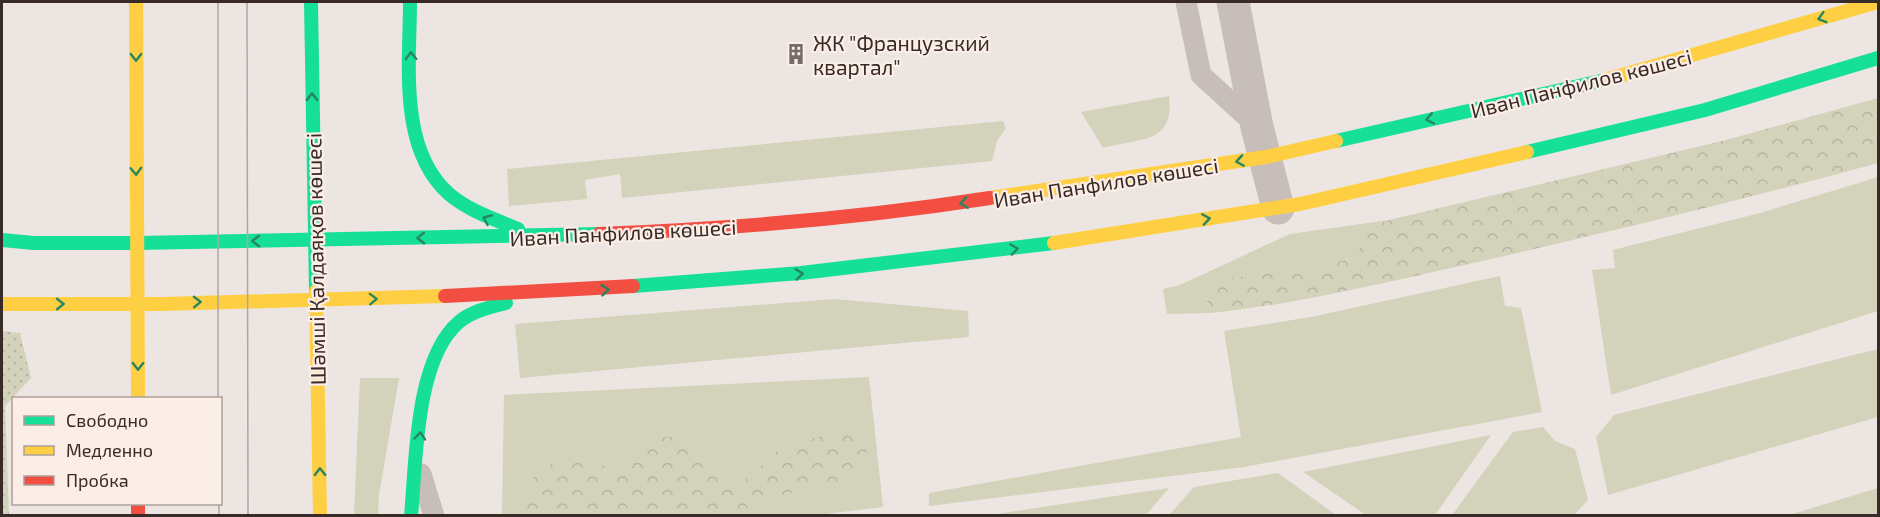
<svg xmlns="http://www.w3.org/2000/svg" width="1880" height="517" viewBox="0 0 1880 517" font-family="'Exo 2',sans-serif">
<style>
.green{fill:#d3d2ba}
.forest{fill:url(#forest-crowns)}
.park{fill:url(#park-dots)}
.lines{fill:none;stroke-linecap:round;stroke-linejoin:round}
.lane{stroke:#c7bdb9;stroke-width:21}
.street{stroke:#c7bdb9;stroke-width:33}
.fast{stroke:#16e098;stroke-width:14}
.slow{stroke:#ffcf43;stroke-width:14}
.jam{stroke:#f24e42;stroke-width:14}
.tram{stroke:#aea6a4;stroke-width:1.5}
.oneway{stroke:#278560}
.labels{text-anchor:middle;dominant-baseline:central;stroke-width:4.5;stroke-linejoin:round;paint-order:stroke}
.poi-label{font-size:21px;fill:#382a27;stroke:#fbeee7;text-anchor:start}
.street-label{font-size:21px;fill:#382a27;stroke:#fbeee7}
</style>
<defs>
<pattern id="forest-crowns" width="20" height="18" patternUnits="userSpaceOnUse" patternTransform="scale(1.5)"><rect width="20" height="18" fill="#d3d2ba"/><path d="M2 6a3 3 0 1 1 6 0M12 15a3 3 0 1 1 6 0" fill="none" stroke="#b6b4a0"/></pattern>
<pattern id="park-dots" width="8" height="8" patternUnits="userSpaceOnUse" patternTransform="scale(1.5)"><rect width="8" height="8" fill="#d3d2ba"/><path d="M2 2h.1M6 6h.1" fill="none" stroke="#b6b4a0" stroke-width="1.8" stroke-linecap="round"/></pattern>
</defs>
<rect width="100%" height="100%" fill="#ede5e1"/>
<path class="green" d="M 1169,96 C 1175,145 1138,138 1103,148 L 1081,112 Z
M 1003,121 L 1006,128 L 997,141 L 992,161 L 622,198 L 620,174 L 585,180 L 587,199 L 509,206 L 507,169 Z
M 1878,177 L 1878,311 L 1611,395 L 1592,270 L 1615,268 L 1613,250 L 1760,213 Z
M 1389,220 L 1364,230 L 1358,256 L 1342,261 L 1220,280 L 1206,299 L 1211,313 L 1167,314 L 1163,289 L 1180,285 L 1290,234 Z
M 1500,276 L 1505,306 L 1521,308 L 1542,412 L 1244,467 L 929,506 L 929,493 L 1241,437 L 1224,331 L 1311,317 Z
M 835,299 L 968,311 L 969,337 L 520,378 L 515,324 Z
M 1878,349 L 1878,417 L 1608,495 L 1596,437 L 1614,415 Z
M 869,377 L 883,507 L 809,516 L 502,516 L 504,395 Z
M 360,378 L 399,378 L 379,495 L 378,515 L 354,515 Z
M 1543,427 L 1555,441 L 1575,449 L 1588,500 L 1574,515 L 1452,515 L 1513,432 Z
M 1491,435 L 1435,515 L 1366,515 L 1303,472 Z
M 1278,473 L 1336,515 L 1169,515 L 1194,487 Z
M 1169,488 L 1146,515 L 989,515 Z
M 1878,488 L 1878,515 L 1789,515 Z"/>
<path class="forest" d="M 1878,98 L 1878,163 C 1743,200 1606,233 1469,264 C 1383,283 1298,304 1211,313 L 1206,299 L 1220,280 L 1342,261 L 1357,256 L 1364,230 L 1389,220 L 1726,140 Z
M 851,430 L 869,444 L 863,465 L 854,475 L 831,484 L 761,500 L 742,515 L 511,515 L 538,470 L 572,455 L 596,462 L 614,471 C 630,464 629,456 641,446 C 649,438 656,437 667,437 C 701,435 709,459 723,485 C 753,488 763,454 788,445 C 807,437 831,437 851,430 Z"/>
<path class="park" d="M 2,331 L 20,333 L 31,378 L 5,406 L 9,516 L 2,515 Z"/>
<g class="lines">
<path class="lane" d="M 1186,2 L 1201,75 L 1257,126
M 421,474 L 434,516"/>
<path class="street" d="M 1233,2 L 1257,127 L 1278,208"/>
<path class="fast" d="M 311,2 L 316,291
M 410,2 C 410,63 398,149 449,194 C 469,211 494,219 518,229
M 1336,141 L 1605,80
M 1527,152 L 1705,110 L 1878,58
M 2,240 L 34,243 L 138,243 L 599,234
M 633,286 L 801,273 L 1054,243
M 411,516 C 416,463 415,359 459,322 C 472,311 490,307 506,303"/>
<path class="slow" d="M 136,2 L 138,398
M 1605,80 L 1878,2
M 990,198 L 1266,157 L 1336,141
M 1054,243 L 1300,204 L 1527,152
M 316,291 L 320,516
M 2,304 L 162,304 L 445,296"/>
<path class="jam" d="M 599,234 C 730,229 860,218 990,198
M 445,296 L 633,286
M 138,504 L 138,516"/>
<path class="tram" d="M 218,2 L 218,398
M 247,2 L 248,516
M 219,516 L 219,504"/>
</g>
<defs><path id="oneway-chevron" d="M-2-3.5L2.5 0L-2 3.5" fill="none" stroke-width="1.6" stroke-linecap="round" stroke-linejoin="round" transform="scale(1.5)"/></defs>
<g class="oneway">
<use href="#oneway-chevron" transform="translate(1822 18) rotate(164)"/>
<use href="#oneway-chevron" transform="translate(411 56) rotate(-91)"/>
<use href="#oneway-chevron" transform="translate(136 57) rotate(90)"/>
<use href="#oneway-chevron" transform="translate(312 97) rotate(-91)"/>
<use href="#oneway-chevron" transform="translate(1430 119) rotate(168)"/>
<use href="#oneway-chevron" transform="translate(1240 161) rotate(171)"/>
<use href="#oneway-chevron" transform="translate(136 171) rotate(88)"/>
<use href="#oneway-chevron" transform="translate(964 203) rotate(172)"/>
<use href="#oneway-chevron" transform="translate(487 219) rotate(-156)"/>
<use href="#oneway-chevron" transform="translate(1206 219) rotate(-9)"/>
<use href="#oneway-chevron" transform="translate(421 238) rotate(179)"/>
<use href="#oneway-chevron" transform="translate(256 241) rotate(179)"/>
<use href="#oneway-chevron" transform="translate(1014 249) rotate(-8)"/>
<use href="#oneway-chevron" transform="translate(799 274) rotate(-6)"/>
<use href="#oneway-chevron" transform="translate(605 290) rotate(-4)"/>
<use href="#oneway-chevron" transform="translate(373 299) rotate(-2)"/>
<use href="#oneway-chevron" transform="translate(197 302) rotate(-1)"/>
<use href="#oneway-chevron" transform="translate(60 304) rotate(-1)"/>
<use href="#oneway-chevron" transform="translate(138 366) rotate(90)"/>
<use href="#oneway-chevron" transform="translate(420 436) rotate(-85)"/>
<use href="#oneway-chevron" transform="translate(320 472) rotate(-91)"/>
</g>
<defs>
<symbol id="building-bare" viewBox="-9 -9 18 18"><path d="M-4-6H4V6H1V3H-1V6H-4ZM-2.5-4.3h1.7v1.8h-1.7ZM.8-4.3h1.7v1.8H.8ZM-2.5-1h1.7V.8h-1.7ZM.8-1h1.7V.8H.8Z" fill="#776b68" stroke="#fbeee7" stroke-width="2.5" paint-order="stroke"/></symbol>
</defs>
<g fill-rule="evenodd">
<use href="#building-bare" x="781" y="39" width="30" height="30"/>
</g>
<g class="labels">
<g class="poi-label">
<text x="813" y="42">ЖК "Французский<tspan x="813" dy="24">квартал"</tspan></text>
</g>
<g class="street-label">
<text transform="translate(1581 83) rotate(-14)">Иван Панфилов көшесі</text>
<text transform="translate(1106 182) rotate(-9)">Иван Панфилов көшесі</text>
<text transform="translate(623 232) rotate(-3)">Иван Панфилов көшесі</text>
<text transform="translate(315 259) rotate(-91)">Шәмші Қалдаяқов көшесі</text>
</g>
</g>
<rect width="1880" height="517" fill="none" stroke="#382a27" stroke-width="6"/>
<rect x="12" y="397" width="210" height="108" fill="#fbeee7" stroke="#ada09a" stroke-width="1.5"/>
<rect x="24" y="416" width="30" height="9" fill="#16e098" stroke="#ada09a" stroke-width="1.5"/>
<text x="66" y="427" font-size="18" fill="#382a27">Свободно</text>
<rect x="24" y="446" width="30" height="9" fill="#ffcf43" stroke="#ada09a" stroke-width="1.5"/>
<text x="66" y="457" font-size="18" fill="#382a27">Медленно</text>
<rect x="24" y="476" width="30" height="9" fill="#f24e42" stroke="#ada09a" stroke-width="1.5"/>
<text x="66" y="487" font-size="18" fill="#382a27">Пробка</text>
</svg>
